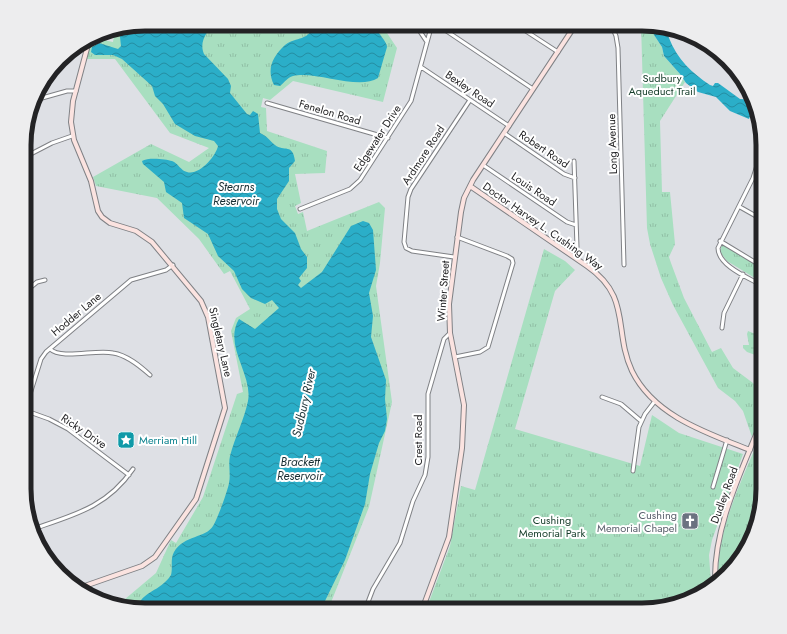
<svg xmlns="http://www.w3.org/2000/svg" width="787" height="634" viewBox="0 0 787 634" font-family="Jost,sans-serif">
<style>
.wetland{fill:url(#wetland-marsh)}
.park{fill:url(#park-tufts)}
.water{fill:url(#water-waves)}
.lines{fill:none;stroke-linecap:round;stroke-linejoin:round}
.street-casing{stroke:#7f8185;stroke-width:5}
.secondary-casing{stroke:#7f8185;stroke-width:6}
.street{stroke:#fff;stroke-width:3}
.secondary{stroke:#fbe3e0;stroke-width:4}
.labels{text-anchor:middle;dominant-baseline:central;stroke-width:4;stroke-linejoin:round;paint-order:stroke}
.park-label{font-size:11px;fill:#153d2a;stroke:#fff}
.street-label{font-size:11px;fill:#232325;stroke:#fff}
.culture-label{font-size:11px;fill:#0d838f;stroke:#fff;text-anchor:start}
.worship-label{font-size:11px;fill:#5b616d;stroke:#fff;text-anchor:end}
.water-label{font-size:12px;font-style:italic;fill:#192f34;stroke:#fff}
.rim{fill:none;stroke:#232325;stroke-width:5}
</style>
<defs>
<pattern id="wetland-marsh" width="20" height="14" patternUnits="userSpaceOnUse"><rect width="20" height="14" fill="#a8dfc0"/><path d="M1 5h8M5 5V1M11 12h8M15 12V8" fill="none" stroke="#90bfa5"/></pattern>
<pattern id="park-tufts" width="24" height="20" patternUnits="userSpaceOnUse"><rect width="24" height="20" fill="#a8dfc0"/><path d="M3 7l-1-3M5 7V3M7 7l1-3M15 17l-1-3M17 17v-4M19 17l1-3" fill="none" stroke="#90bfa5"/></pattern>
<pattern id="water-waves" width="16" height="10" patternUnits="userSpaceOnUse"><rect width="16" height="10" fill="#2baec8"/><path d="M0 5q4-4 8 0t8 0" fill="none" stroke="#248da2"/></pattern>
</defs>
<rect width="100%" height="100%" fill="#dee0e5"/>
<path class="wetland" d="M 748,331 L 763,337 L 763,365 L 760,364 L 763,360 L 761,357 L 747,352 L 743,348 L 743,345 L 749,345 L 747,334 Z"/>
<path class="park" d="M 145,24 L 381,24 L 397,48 L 383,102 L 293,81 L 270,100 L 263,98 L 261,107 L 266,108 L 267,131 L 327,151 L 325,173 L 295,174 L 301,203 L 295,206 L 298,214 L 303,212 L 307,231 L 379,202 L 385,208 L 380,263 L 376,286 L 392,402 L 369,507 L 328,610 L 138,610 L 118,605 L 156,573 L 171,540 L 176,543 L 203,497 L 237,394 L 243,392 L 231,331 L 236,318 L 250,309 L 230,271 L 224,274 L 199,239 L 157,198 L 96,186 L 93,177 L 151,144 L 189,162 L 209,148 L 170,133 L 115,59 L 87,59 L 91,39 L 94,38 L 113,42 L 115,29 Z
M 641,24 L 655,25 L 654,35 L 662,47 L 664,56 L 680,74 L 685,82 L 660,121 L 662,192 L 670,192 L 675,244 L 669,257 L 671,263 L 684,298 L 712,352 L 721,348 L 733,368 L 753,383 L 763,395 L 763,407 L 752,437 L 743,411 L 735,401 L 718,388 L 673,305 L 661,278 L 650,244 L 647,228 Z
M 722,244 L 763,268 L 763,283 L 727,261 L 720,252 Z
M 544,249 L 565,261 L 575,270 L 555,291 L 515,429 L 640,466 L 652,415 L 679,433 L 743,454 L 712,540 L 709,555 L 711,584 L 688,601 L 642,610 L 426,610 L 450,546 L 461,486 L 475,490 Z
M 763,429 L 763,497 L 754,535 L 733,569 L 718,579 C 717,525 745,475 763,429 Z"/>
<path class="water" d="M 145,24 L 215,24 C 206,31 199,43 204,54 L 228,79 L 231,86 L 230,93 L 247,114 L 250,115 L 253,111 L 258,114 L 260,133 C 267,136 269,140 275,145 C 284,152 293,143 295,161 L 289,168 L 289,181 L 277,199 L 277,209 L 281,219 L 295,233 L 301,249 L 307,257 L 307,268 L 299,278 L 301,281 L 298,285 L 301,288 L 322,272 L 351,226 L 363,221 L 369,223 L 373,230 L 376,270 L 369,293 L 373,316 L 371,337 L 386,380 L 385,399 L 387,419 L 385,431 L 379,443 L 370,474 L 365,504 L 345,560 L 325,601 L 323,610 L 136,609 C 144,589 159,593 171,575 C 173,568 170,559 174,552 C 184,535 206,538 213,526 C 217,520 228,490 229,483 C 231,474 228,465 230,456 C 235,437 244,420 248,401 C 253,374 223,346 239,319 L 255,329 L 279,308 L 272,300 L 265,304 L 251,298 L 242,289 L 234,271 L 218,256 L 208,234 L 184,218 L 182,203 L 166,192 L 164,182 L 143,164 L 142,161 C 148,157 166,159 172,161 C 178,163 181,171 187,172 C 199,176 216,156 218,146 L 214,141 L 195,136 L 175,124 L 163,104 L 155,96 L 152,86 L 122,59 L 113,55 L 95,55 L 91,52 L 92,47 L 99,43 L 118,49 L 121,46 L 119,28 Z
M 315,24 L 374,24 C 377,33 387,41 387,47 L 378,78 C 358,91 315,70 293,76 C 287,78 285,82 280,86 L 274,85 C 266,69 273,56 285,45 C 297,36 308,42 315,24 Z
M 655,25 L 670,29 C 670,32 668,35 669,38 C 677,59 692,73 710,85 L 713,86 L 715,83 L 718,83 L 740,99 L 754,100 L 757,115 L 751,114 L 749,119 L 730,111 L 716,97 L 698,92 L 686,83 L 680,74 L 664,56 L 662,47 L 654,35 Z"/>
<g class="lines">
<defs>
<path id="street" d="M 415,24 L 427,42
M 436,24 L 533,89
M 515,24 L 558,52
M 611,24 L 616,36 L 618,48 L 624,265
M 421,67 L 509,126
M 35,100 L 67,91 L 76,91
M 267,103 L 388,138
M 504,133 L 564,174 L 575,178
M 25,157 L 52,143 L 72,136
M 574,161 L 577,247
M 483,165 L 567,222 L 576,225
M 740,207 L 763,220
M 300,209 L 350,189 L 360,180 L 411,101 L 432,24
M 720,241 L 763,267
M 454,257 L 412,251 L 406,248 L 404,242 L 408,197 L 411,189 L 470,100
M 763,286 C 749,278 718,266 718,248 L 753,178 L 763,147
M 25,292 L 37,282 L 45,280
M 722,328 L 724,313 L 743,274
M 50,349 C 62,360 96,349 113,353 C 127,355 140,366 150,375
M 455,357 L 480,352 L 488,347 L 513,263 L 512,259 L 507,256 L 457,237
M 602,397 L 621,404 L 641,421
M 24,410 L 49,419 L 68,429 L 129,475
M 25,410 L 41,359 L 46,352 L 131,280 L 166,270 L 173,265
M 633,471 L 639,427 L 645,414 L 655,401
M 713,487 L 727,440
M 33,529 C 74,515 107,507 133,469
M 365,610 L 373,589 L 400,543 L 413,501 L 425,475 L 428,457 L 428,394 L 444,339 L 450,333"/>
<path id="secondary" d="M 470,186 L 587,266 C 632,297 613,330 632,371 C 654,416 707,433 750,450
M 715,581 C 714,524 743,469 763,417
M 79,588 L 142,566 L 155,557 L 196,499 L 225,408 L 208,317 L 201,301 L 152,242 L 136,231 L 110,223 L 102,217 L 98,211 L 91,181 L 74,140 L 71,122 L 73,101 L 89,41
M 422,610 L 449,537 L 462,448 L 464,405 L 450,333 L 449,304 L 461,212 L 464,198 L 473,180 L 576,24"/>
</defs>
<use href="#street" class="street-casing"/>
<use href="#secondary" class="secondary-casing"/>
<use href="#street" class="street"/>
<use href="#secondary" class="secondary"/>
</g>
<defs>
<symbol id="sight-square" viewBox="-11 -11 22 22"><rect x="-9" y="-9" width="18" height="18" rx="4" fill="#0f9aa8" stroke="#fff"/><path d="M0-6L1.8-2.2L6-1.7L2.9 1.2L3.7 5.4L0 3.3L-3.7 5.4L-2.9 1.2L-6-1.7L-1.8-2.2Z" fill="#fff"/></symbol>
<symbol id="church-square" viewBox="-11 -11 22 22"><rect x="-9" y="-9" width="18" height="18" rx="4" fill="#6b7280" stroke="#fff"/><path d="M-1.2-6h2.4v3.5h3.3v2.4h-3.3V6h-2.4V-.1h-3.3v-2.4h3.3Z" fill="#fff"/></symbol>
</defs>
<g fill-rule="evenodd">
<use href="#sight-square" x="116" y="430" width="20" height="20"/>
<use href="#church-square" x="680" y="511" width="20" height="20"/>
</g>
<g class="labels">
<g class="park-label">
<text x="662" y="78">Sudbury<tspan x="662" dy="13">Aqueduct Trail</tspan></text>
<text x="552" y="520">Cushing<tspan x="552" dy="13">Memorial Park</tspan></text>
</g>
<g class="street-label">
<text transform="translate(470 89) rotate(34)">Bexley Road</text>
<text transform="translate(330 112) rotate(16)">Fenelon Road</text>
<text transform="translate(377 138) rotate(-57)">Edgewater Drive</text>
<text transform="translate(612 144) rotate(-92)">Long Avenue</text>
<text transform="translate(544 149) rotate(34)">Robert Road</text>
<text transform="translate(423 155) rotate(-57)">Ardmore Road</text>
<text transform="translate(534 189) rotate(34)">Louis Road</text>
<text transform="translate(543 226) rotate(35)">Doctor Harvey L. Cushing Way</text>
<text transform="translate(443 291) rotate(-86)">Winter Street</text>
<text transform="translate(76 314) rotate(-40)">Hodder Lane</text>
<text transform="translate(221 342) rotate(77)">Singletary Lane</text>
<text transform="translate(84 431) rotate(34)">Ricky Drive</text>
<text transform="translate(418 440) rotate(-90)">Crest Road</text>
<text transform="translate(724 495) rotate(-70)">Dudley Road</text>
</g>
<g class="culture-label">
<text x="139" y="440">Merriam Hill</text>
</g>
<g class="worship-label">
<text x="677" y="515">Cushing<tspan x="677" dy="13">Memorial Chapel</tspan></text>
</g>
<g class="water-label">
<text x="236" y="187">Stearns<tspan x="236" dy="14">Reservoir</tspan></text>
<text transform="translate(304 403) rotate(-77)">Sudbury River</text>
<text x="300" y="462">Brackett<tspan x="300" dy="14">Reservoir</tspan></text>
</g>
</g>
<path d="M0 0H787V634H0ZM145 31H642A114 114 0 0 1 756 145V489A114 114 0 0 1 642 603H145A114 114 0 0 1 31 489V145A114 114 0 0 1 145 31Z" fill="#ededee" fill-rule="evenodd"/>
<path class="rim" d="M145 31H642A114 114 0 0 1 756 145V489A114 114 0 0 1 642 603H145A114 114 0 0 1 31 489V145A114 114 0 0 1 145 31Z"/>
</svg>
